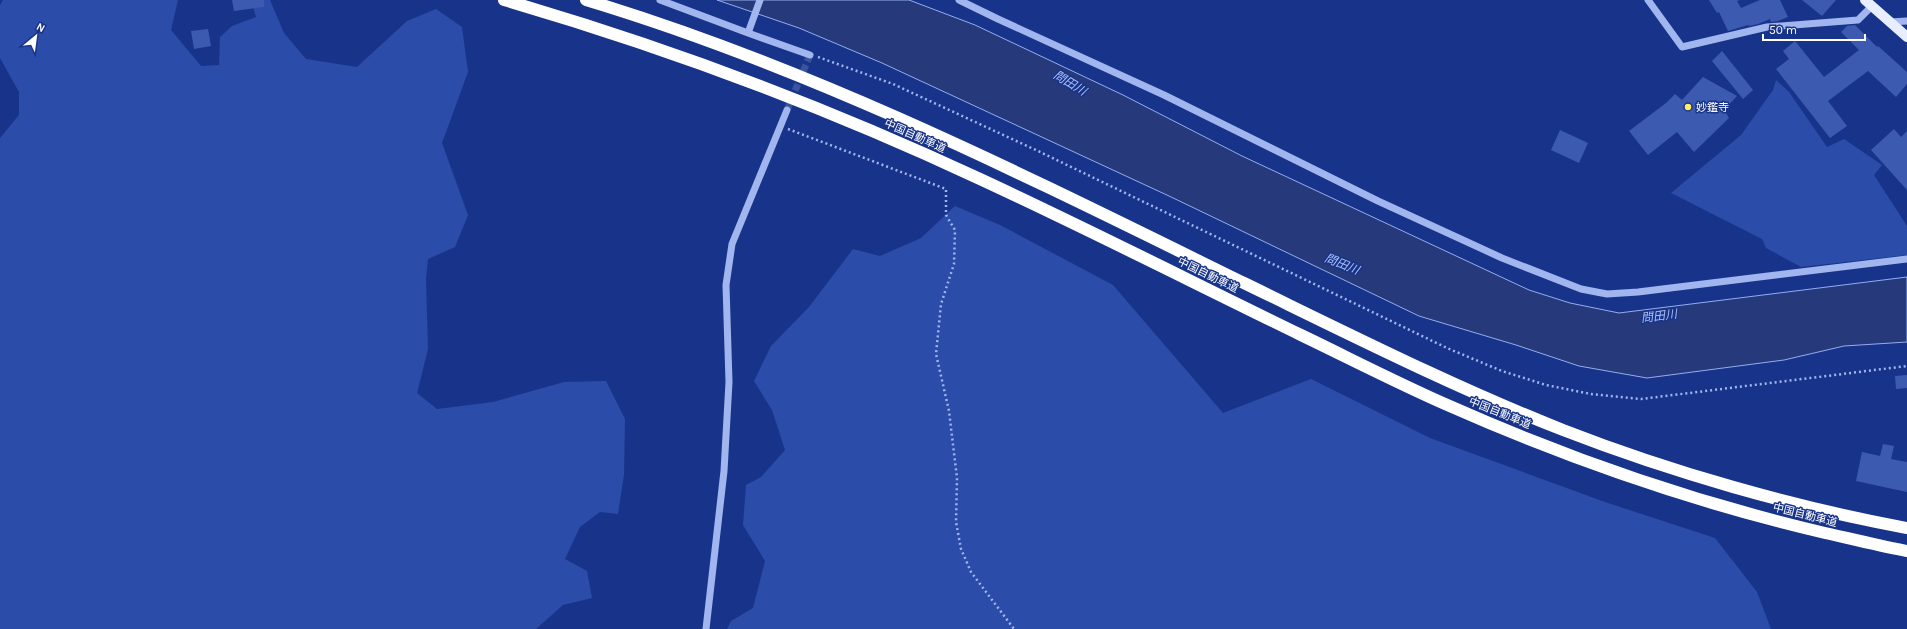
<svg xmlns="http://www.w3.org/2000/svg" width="1907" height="629" viewBox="0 0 1907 629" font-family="Karla,'Noto Sans JP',sans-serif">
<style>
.green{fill:#2b4ca8}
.water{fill:#263a7b;stroke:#94adf0}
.building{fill:#3d5ab1}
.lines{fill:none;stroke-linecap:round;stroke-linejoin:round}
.minor-tunnel{stroke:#3b529c;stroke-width:7;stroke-dasharray:7 3.5;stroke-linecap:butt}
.path{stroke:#a1b5ee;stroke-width:2.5;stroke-dasharray:2 3;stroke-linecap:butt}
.minor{stroke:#a1b5ee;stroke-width:7}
.major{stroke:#e8edff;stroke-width:10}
.highway{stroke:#fff;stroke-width:12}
.poi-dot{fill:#ffef5e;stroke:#18348a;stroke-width:1.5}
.labels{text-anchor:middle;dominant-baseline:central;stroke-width:3;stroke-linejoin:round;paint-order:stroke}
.poi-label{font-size:11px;fill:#fff;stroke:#18348a;text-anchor:start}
.street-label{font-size:11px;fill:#fff;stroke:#18348a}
.water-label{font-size:12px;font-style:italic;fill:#adc0f5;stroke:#18348a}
</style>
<rect width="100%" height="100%" fill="#18348a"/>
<path class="green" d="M 3,0 L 178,0 L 171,30 L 201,66 L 219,65 L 220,37 L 232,26 L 256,17 L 251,0 L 270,0 L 284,33 L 306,59 L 357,67 L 407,21 L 436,9 L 462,27 L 468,72 L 442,143 L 468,215 L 455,247 L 428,259 L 426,280 L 428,349 L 417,393 L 437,409 L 493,402 L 564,382 L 606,381 L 625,419 L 624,475 L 618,514 L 600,512 L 580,527 L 565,559 L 587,571 L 592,598 L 563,605 L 536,629 L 0,629 L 0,138 L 19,115 L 19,92 L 0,58 L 0,5 Z
M 1776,80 L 1789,92 L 1827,147 L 1844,139 L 1882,165 L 1874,175 L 1907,226 L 1907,255 L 1801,267 L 1766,248 L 1762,239 L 1671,193 L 1741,135 L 1773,90 Z
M 955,206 L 1000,225 L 1113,285 L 1223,413 L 1311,379 L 1430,438 L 1605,502 L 1715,538 L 1757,592 L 1771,629 L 727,629 L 731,621 L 753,608 L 765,561 L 743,525 L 746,485 L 761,477 L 785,450 L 772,410 L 754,381 L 771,346 L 809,307 L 853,249 L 880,256 L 921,238 Z"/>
<path class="water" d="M 717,0 L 909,0 L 975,25 L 1123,95 L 1242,156 L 1529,290 L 1570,303 L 1619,313 L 1907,277 L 1907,342 L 1844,346 L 1784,360 L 1647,378 L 1579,366 L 1516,345 L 1419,316 L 1169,196 L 882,63 L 799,28 Z"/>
<path class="building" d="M 232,0 L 264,0 L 264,7 L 234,11 Z
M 1709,0 L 1740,0 L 1737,1 L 1741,8 L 1760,0 L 1780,0 L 1788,17 L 1778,21 L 1771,22 L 1770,19 L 1758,24 L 1749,26 L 1748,25 L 1728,31 L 1719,12 L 1717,13 Z
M 1802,0 L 1836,0 L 1822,16 Z
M 1855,25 L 1877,47 L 1878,46 L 1907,72 L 1907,84 L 1896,97 L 1868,71 L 1828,101 L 1847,126 L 1830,138 L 1776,69 L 1789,59 L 1783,51 L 1795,41 L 1824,77 L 1859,50 L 1841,32 L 1847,26 Z
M 208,29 L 211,46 L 194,49 L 191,31 Z
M 1722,51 L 1753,90 L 1743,99 L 1712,61 Z
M 1703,77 L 1737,96 L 1724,110 L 1729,118 L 1694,152 L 1677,132 L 1648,155 L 1629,131 L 1666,103 L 1675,94 L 1682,100 Z
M 1894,129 L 1901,137 L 1907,131 L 1907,190 L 1871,150 Z
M 1560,130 L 1588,143 L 1579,163 L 1551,150 Z
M 1907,375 L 1907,388 L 1896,389 L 1895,376 Z
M 1883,444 L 1894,446 L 1891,459 L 1907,462 L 1907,492 L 1856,481 L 1862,452 L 1880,456 Z"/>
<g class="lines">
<path class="minor-tunnel" d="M 787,110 L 810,55"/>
<path class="path" d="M 818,57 L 893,84 L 1038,151 L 1447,348 L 1502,371 L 1546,385 L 1591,394 L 1641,399 L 1907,366
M 788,129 L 946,189 L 946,215 L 955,230 L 954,264 L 941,304 L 936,354 L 949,411 L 954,453 L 957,478 L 956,522 L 961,549 L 971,572 L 1014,629"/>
<path class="minor" d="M 660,0 L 748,33
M 760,0 L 748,33 L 810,55
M 959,0 L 998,19 L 1164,95 L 1378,201 L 1502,258 L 1581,289 L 1607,294 L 1638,292 L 1907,259
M 1648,0 L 1682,47 L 1767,27 L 1858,20 L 1872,6
M 1890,22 L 1907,21
M 706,629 L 724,471 L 729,382 L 726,285 L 732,244 L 787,110"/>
<path class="major" d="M 1865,0 L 1907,37"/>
<path class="highway" d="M 504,0 C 669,48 824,106 980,179 C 1088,229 1194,283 1301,335 C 1351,359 1401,385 1452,407 C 1572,460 1697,503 1825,533 C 1853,539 1880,546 1907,551
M 586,0 C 815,69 1030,178 1244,283 C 1349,334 1454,387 1563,430 C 1671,472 1793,507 1907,528"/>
</g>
<circle class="poi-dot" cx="1688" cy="107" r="4"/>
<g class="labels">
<g class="poi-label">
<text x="1696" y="107">妙鑑寺</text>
</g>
<g class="street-label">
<text transform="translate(915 136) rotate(24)">中国自動車道</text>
<text transform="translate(1208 275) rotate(26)">中国自動車道</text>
<text transform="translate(1500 413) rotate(22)">中国自動車道</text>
<text transform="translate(1805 515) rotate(14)">中国自動車道</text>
</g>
<g class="water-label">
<text transform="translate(1070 83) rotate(31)">問田川</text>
<text transform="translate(1342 264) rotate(22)">問田川</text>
<text transform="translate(1659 316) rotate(-7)">問田川</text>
</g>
</g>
<g transform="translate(36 36) rotate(29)" stroke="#18348a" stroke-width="3" paint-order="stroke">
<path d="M0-3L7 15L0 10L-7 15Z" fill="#ffffff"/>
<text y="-6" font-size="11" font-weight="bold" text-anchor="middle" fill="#ffffff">N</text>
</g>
<path d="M1763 34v6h102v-6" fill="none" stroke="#ffffff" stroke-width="2"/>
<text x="1769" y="34" font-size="12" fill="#ffffff" stroke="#18348a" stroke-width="3" paint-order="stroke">50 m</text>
</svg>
